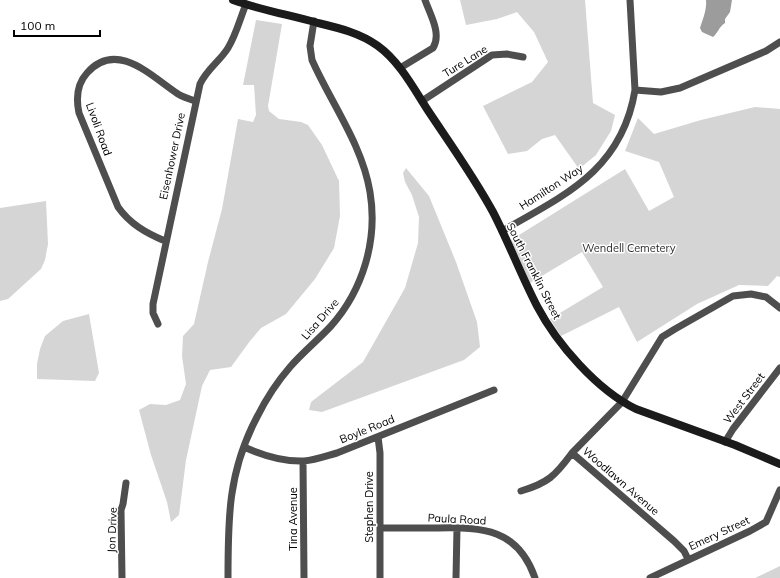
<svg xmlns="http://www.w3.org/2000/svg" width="780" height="578" viewBox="0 0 780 578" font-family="Mulish,sans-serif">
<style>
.green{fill:#d5d5d5}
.water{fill:#9c9c9c}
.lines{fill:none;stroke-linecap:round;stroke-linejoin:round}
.street{stroke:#4e4e4e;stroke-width:7}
.secondary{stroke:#1b1b1b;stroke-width:8}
.labels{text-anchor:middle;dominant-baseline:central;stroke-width:3;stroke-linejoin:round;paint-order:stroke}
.street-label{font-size:11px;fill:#000;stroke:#fff}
.park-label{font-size:11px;fill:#2c2c2c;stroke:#fff}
</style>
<rect width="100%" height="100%" fill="#fff"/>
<path class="green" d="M 460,0 L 585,0 L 593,103 L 615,115 L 611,131 L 596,155 L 579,169 L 555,135 L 542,139 L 527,151 L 508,154 L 483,106 L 532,82 L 548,62 L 534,32 L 517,12 L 497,19 L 466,25 Z
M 256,20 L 282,24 L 268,106 L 269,111 L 279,119 L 301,122 L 308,125 L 322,145 L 339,181 L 340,216 L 334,248 L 315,279 L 286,314 L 261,328 L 250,341 L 231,367 L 210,370 L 202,386 L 186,460 L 179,515 L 171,522 L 167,502 L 151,455 L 139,410 L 150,404 L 166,405 L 180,400 L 186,384 L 182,356 L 183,336 L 194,324 L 208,262 L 222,209 L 238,119 L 253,122 L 256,115 L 254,85 L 243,85 Z
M 755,107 L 780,109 L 780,277 L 777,276 L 768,286 L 739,285 L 697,304 L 637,342 L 619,307 L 561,336 L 550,319 L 603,287 L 582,252 L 530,283 L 511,240 L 625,169 L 649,211 L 674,197 L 659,162 L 625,151 L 638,118 L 654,134 L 701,120 Z
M 406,168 L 429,196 L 456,262 L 477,322 L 480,347 L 464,360 L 322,412 L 309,410 L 311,402 L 363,362 L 405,288 L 418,243 L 419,217 L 412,195 L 405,182 L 403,173 Z
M 46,201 L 48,244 L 45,260 L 41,269 L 8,299 L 0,301 L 0,208 Z
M 89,314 L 99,373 L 95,381 L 37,379 L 37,364 L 40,349 L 45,336 L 63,321 Z
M 780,566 L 780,578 L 755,578 Z"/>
<path class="water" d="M 706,0 L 732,0 L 730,12 L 725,19 L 725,23 C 718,28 718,33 713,37 L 702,32 L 700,28 C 703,19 707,9 706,0 Z"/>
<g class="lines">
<path class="street" d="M 630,0 L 635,90
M 400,68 L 433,48 C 442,34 430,14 425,0
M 422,101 L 492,55 L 507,54 L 523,57
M 502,231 C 565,195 622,170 635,90 L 661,92 L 680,88 L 766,51 L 780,42
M 165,241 C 146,233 130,224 118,207 L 79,113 C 76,99 77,84 87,73 C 117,39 152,77 178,94 C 183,97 189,99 195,101
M 158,324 L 153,313 L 153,304 L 200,84 C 207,69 220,61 228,48 C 236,35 240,19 246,4
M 378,437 L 380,453 L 380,578
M 725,442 L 733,429 L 780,368
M 244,447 C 262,455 283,462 304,461 C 315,460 326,456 337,453 L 494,390
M 303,461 L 304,578
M 521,491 C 548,483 555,476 572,453
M 380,528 C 400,528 419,528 438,528 C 483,527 518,529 535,578
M 688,559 L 684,551 L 674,541 L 572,453 L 622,402 L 662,337 L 675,329 L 733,296 L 751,294 L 766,297 L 780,308
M 122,578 L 121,510 L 123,504 L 126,483
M 228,578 C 228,518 228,472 257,417 C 266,399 277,382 290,367 C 303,352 318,340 331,326 C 363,290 378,240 370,192 C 362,144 331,103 312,60 L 310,46 L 314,21
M 456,578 L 457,528
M 650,578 L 750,531 L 766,522 L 780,490"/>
<path class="secondary" d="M 233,0 C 261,10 290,15 318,23 C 339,28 360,33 378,46 C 400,62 414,89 429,112 C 451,145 474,177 493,212 C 509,243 521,275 537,306 C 557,344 597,390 636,409 L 735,445 L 780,464"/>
</g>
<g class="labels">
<g class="street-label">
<text transform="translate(465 61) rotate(-32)">Ture Lane</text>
<text transform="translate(99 129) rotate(70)">Livoli Road</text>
<text transform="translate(172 156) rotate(-78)">Eisenhower Drive</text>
<text transform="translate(551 187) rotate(-33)">Hamilton Way</text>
<text transform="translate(534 271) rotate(63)">South Franklin Street</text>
<text transform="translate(320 319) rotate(-49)">Lisa Drive</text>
<text transform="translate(744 398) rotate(-53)">West Street</text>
<text transform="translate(367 429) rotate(-22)">Boyle Road</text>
<text transform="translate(621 481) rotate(41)">Woodlawn Avenue</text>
<text transform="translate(369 507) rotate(-90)">Stephen Drive</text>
<text transform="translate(293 519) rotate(-90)">Tina Avenue</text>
<text transform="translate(457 519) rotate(3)">Paula Road</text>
<text transform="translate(112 530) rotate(-88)">Jon Drive</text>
<text transform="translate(719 533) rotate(-25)">Emery Street</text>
</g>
<g class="park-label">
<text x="629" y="248">Wendell Cemetery</text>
</g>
</g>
<path d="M14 30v6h86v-6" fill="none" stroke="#000000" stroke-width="2"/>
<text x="20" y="30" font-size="12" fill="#000000" stroke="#ffffff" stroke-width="3" paint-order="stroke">100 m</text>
</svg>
